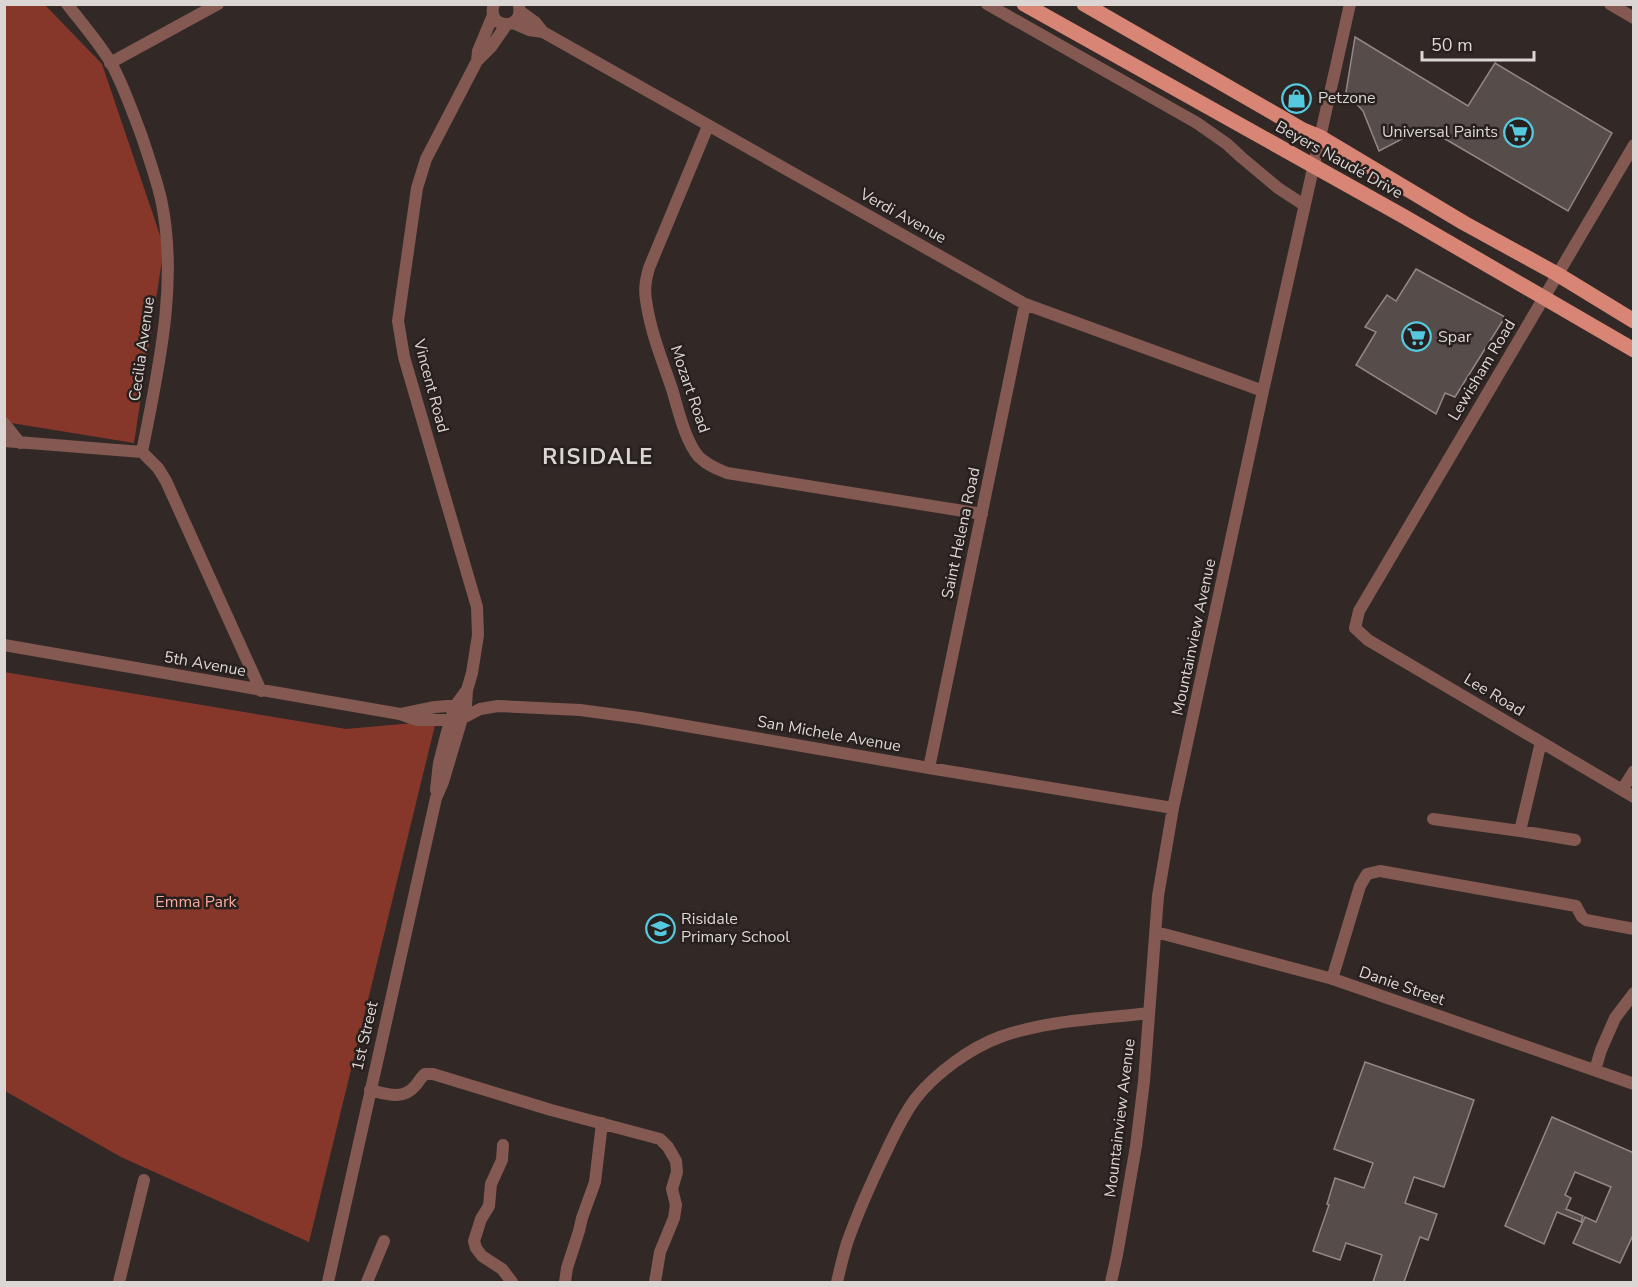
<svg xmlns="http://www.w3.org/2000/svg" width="1638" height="1287" viewBox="0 0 1638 1287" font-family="'Nunito Sans',sans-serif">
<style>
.green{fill:#87372a}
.building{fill:#564c4a;stroke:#938785;stroke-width:1.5}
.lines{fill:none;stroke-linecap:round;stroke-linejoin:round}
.minor{stroke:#835951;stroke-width:12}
.primary{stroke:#d98575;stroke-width:15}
.labels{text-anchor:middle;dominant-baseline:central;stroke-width:5;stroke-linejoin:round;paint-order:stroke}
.poi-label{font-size:16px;fill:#dbd5d4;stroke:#28201e;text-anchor:start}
.street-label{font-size:16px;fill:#dbd5d4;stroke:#28201e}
.park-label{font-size:16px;fill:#f5a99a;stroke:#28201e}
.district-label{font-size:22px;font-weight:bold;letter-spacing:1.5px;fill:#dbd5d4;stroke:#28201e}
</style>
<rect width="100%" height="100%" fill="#322927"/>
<path class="green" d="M 4,5 L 45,5 L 102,64 L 164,247 L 134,443 L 5,422 Z
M 4,672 L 346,729 L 436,721 L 309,1242 L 121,1157 L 5,1091 Z"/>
<path class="building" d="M 1355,37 L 1468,106 L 1495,63 L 1612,133 L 1568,211 L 1447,140 L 1421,129 L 1379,151 L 1363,111 L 1346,92 Z
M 1416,269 L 1505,317 L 1455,397 L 1445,393 L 1436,414 L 1356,365 L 1376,332 L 1365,327 L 1387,295 L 1396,301 Z
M 1365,1062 L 1474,1100 L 1444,1187 L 1414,1177 L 1405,1203 L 1437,1214 L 1428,1240 L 1420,1237 L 1404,1282 L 1373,1282 L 1382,1255 L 1346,1243 L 1340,1260 L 1313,1251 L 1329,1205 L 1327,1204 L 1335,1178 L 1364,1188 L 1373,1163 L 1334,1149 Z
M 1552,1117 L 1634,1153 L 1634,1233 L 1620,1263 L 1573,1243 L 1585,1217 L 1596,1222 L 1611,1187 L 1575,1172 L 1565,1195 L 1571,1198 L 1566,1209 L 1583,1216 L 1581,1222 L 1557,1212 L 1544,1244 L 1505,1226 Z"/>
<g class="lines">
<path class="minor" d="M 67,4 C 81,22 100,44 111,63 C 123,84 132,111 141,134 C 148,155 156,178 161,199 C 179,283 158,370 142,452 L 158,468 L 166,481 L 261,691
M 494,4 C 485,29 524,32 519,6
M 987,4 L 1197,123 L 1227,144 L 1241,157 L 1278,188 L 1304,205
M 1610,4 L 1634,18
M 520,11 L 535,22 L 543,32 L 1025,304 L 1263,391
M 513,23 L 529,30 L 543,32
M 477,61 L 491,47 L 507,24
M 110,63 L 218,4
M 708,126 L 649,268 C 646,279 644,288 646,300 C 650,330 662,360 672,389 C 678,409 685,441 699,457 C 707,465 717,469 727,473 L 982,514
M 1634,145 L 1359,611 L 1355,628 L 1368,640 L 1634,797
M 4,423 L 20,443
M 4,441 L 142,452
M 4,645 L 400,714 L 417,720 L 443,720 L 463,718 L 480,709 L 498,706 L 580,710 L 640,718 L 929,768 L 1173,808
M 401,714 L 435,707 L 461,705
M 929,768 L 1025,304
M 436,790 L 439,763 L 447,732 L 455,706 L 466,691
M 1622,790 L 1634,771
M 1433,819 L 1520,831 L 1541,742
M 1520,831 L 1575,840
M 1156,932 L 1333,979 L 1634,1084
M 1332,979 L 1360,886 L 1367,874 L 1380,871 L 1576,906 L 1582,917 L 1586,920 L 1634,929
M 1595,1070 L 1601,1050 L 1615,1018 L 1634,993
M 370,1090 C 386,1094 403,1101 416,1085 C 419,1081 421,1077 425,1074 L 433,1074 L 551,1110 L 660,1139 L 668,1147 L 676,1161 L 677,1172 L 672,1189 L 676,1205 L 674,1218 L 660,1252 L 655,1282
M 503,1145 L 502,1160 L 491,1184 L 489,1206 L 481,1219 L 474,1241 L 476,1248 L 482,1256 L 502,1269 L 512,1282
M 119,1282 L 144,1180
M 328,1282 L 436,798 L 443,782 L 466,705 L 467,690 L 472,673 L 478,635 L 477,607 L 404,357 L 398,321 L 417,188 L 426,159 L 477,61 L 478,51 L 493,15
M 367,1282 L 384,1241
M 565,1282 L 567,1268 L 579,1231 L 582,1218 L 595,1182 L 602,1123
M 837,1282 C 840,1269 843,1256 847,1243 C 858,1212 871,1183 885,1154 C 894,1135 903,1115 916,1098 C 936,1073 970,1048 1000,1037 C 1047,1020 1100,1019 1149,1013
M 1111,1282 L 1117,1255 L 1136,1146 L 1144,1081 L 1158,896 L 1173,808 L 1263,391 L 1350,4"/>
<path class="primary" d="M 1024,4 L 1403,216 L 1634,350
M 1084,4 L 1303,130 L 1320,137 L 1464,223 L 1557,274 L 1634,321"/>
</g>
<defs>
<symbol id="shop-ring" viewBox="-11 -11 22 22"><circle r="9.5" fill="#28201e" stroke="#55cadf" stroke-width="1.5"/><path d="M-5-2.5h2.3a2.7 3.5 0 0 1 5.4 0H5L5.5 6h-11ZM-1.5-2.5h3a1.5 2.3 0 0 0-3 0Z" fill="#55cadf"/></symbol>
<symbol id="supermarket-ring" viewBox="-11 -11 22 22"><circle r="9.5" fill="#28201e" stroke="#55cadf" stroke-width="1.5"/><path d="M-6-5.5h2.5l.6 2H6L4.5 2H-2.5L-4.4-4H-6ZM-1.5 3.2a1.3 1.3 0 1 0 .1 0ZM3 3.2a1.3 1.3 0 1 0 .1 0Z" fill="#55cadf"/></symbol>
<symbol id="school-ring" viewBox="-11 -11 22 22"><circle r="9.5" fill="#28201e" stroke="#55cadf" stroke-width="1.5"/><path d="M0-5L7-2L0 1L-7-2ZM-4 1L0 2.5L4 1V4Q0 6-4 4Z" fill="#55cadf"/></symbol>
</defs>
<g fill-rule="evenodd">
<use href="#shop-ring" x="1280" y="82" width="33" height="33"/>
<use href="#supermarket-ring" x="1502" y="116" width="33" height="33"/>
<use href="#supermarket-ring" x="1400" y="320" width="33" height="33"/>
<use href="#school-ring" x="644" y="912" width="33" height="33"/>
</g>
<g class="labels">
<g class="poi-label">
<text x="1318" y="98">Petzone</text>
<text x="1498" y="132" text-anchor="end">Universal Paints</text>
<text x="1438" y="337">Spar</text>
<text x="681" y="919">Risidale<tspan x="681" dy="18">Primary School</tspan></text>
</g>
<g class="street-label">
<text transform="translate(1339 160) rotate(29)">Beyers Naudé Drive</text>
<text transform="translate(903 216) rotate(29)">Verdi Avenue</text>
<text transform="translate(142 349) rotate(-82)">Cecilia Avenue</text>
<text transform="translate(1482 370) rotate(-59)">Lewisham Road</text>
<text transform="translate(431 386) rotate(75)">Vincent Road</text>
<text transform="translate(690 389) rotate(71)">Mozart Road</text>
<text transform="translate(961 533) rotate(-78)">Saint Helena Road</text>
<text transform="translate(1194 637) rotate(-78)">Mountainview Avenue</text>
<text transform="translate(205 664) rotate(10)">5th Avenue</text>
<text transform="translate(1494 695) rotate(31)">Lee Road</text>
<text transform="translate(829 734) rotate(10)">San Michele Avenue</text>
<text transform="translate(1402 986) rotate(19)">Danie Street</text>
<text transform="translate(365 1036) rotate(-77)">1st Street</text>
<text transform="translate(1120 1118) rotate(-83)">Mountainview Avenue</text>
</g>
<g class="park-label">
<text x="196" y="902">Emma Park</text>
</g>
<g class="district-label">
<text x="598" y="457">RISIDALE</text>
</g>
</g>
<rect width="1638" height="1287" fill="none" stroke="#dbd5d4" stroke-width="12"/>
<path d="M1422 51v9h112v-9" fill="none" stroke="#dbd5d4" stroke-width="3"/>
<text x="1431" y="51" font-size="18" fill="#dbd5d4" stroke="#28201e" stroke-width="4.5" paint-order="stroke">50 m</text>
</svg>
